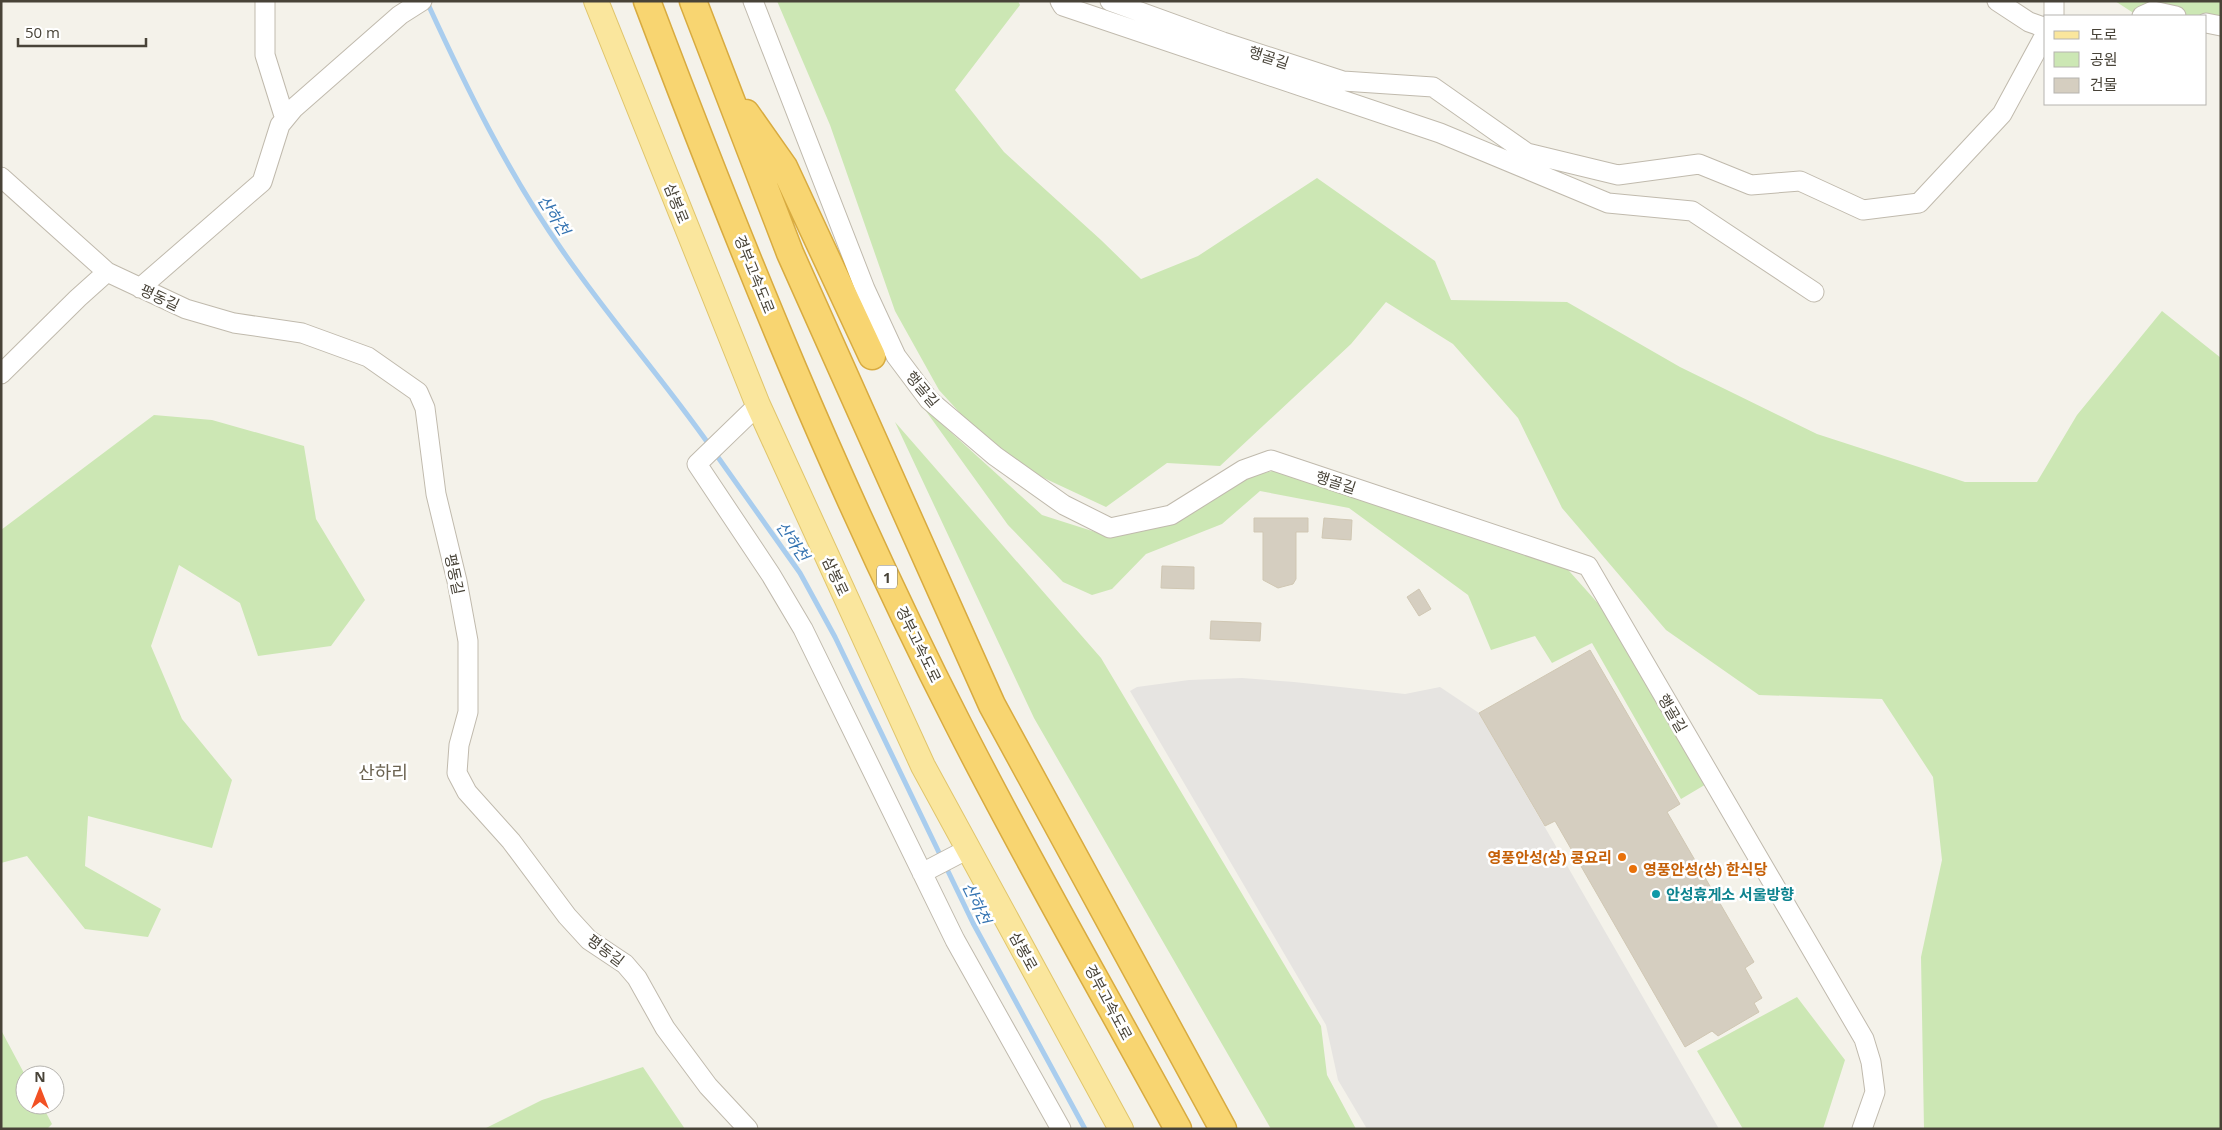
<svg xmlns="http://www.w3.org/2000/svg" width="2222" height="1130" viewBox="0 0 2222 1130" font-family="'Open Sans','Noto Sans KR',sans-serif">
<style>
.green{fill:#cce7b4}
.parking{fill:#e6e4e1}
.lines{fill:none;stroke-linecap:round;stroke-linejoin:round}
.stream{stroke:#a9cdee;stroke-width:5}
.building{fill:#d5cec0;stroke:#d0c7b3}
.minor-casing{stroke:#c0baad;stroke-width:21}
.major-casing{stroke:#e0c56c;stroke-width:26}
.highway-casing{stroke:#d8ab40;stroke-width:29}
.minor{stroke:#fff;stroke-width:19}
.major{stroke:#fae69d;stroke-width:24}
.highway{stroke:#f8d571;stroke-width:26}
.food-dot{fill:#e8710a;stroke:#fff;stroke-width:2}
.culture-dot{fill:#0f9aa8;stroke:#fff;stroke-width:2}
.labels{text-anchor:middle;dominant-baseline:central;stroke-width:5;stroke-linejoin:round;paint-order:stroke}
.shield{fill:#fff;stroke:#7f7b74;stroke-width:1}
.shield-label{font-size:14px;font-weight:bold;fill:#484338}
.street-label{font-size:15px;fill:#484338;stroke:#fff}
.food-label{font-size:15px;font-weight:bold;fill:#c56008;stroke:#fff;text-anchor:end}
.culture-label{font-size:15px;font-weight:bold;fill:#0d838f;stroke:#fff;text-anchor:start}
.water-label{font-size:16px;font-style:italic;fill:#3473b1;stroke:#fff}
.quarter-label{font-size:18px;fill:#6a6250;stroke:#fff}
</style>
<rect width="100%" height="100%" fill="#f4f2ea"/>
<path class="green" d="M 777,1 L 1018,1 L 1020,5 L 955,90 L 1004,152 L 1101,240 L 1141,279 L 1198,256 L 1317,178 L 1435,261 L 1451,300 L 1567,302 L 1680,367 L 1817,434 L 1965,482 L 2037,482 L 2077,415 L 2162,311 L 2221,358 L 2221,1129 L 1924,1129 L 1921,957 L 1942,860 L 1933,777 L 1882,699 L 1759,695 L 1666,630 L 1562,508 L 1518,418 L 1453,344 L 1386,302 L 1351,344 L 1220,466 L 1167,463 L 1106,507 L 1001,458 L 939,390 L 895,311 L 830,125 Z
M 2115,1 L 2221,1 L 2221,33 L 2206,16 L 2145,16 L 2135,14 Z
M 923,407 L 1042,515 L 1111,537 L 1184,518 L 1243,477 L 1288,468 L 1562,563 L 1603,609 L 1708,783 L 1681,799 L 1592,643 L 1552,663 L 1535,636 L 1491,650 L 1468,595 L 1349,508 L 1260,491 L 1222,524 L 1146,554 L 1112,589 L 1092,595 L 1063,582 L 1008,525 Z
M 154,415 L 212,420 L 304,446 L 316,519 L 365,600 L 331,646 L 258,656 L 240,603 L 179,565 L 151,646 L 182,719 L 232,780 L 212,848 L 88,816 L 85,866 L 161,909 L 148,937 L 85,929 L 27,856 L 1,863 L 1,530 Z
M 895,422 L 1101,658 L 1321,1026 L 1327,1075 L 1356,1129 L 1271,1129 L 1034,718 Z
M 1797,997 L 1845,1060 L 1823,1129 L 1743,1129 L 1697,1051 Z
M 1,1030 L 25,1075 L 25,1105 L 42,1105 L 52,1124 L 47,1129 L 1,1129 Z
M 643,1067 L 685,1129 L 484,1129 L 542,1100 Z"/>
<path class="parking" d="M 1242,678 L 1294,682 L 1405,694 L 1440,687 L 1479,713 L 1719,1129 L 1367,1129 L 1338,1080 L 1326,1025 L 1130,691 L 1137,687 L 1189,680 Z"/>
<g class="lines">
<path class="stream" d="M 427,2 C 466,87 508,173 562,250 C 608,317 663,379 710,446
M 715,453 L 800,573 L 835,637 L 973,923 L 1085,1129"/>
</g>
<path class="building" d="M 1254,518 L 1308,518 L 1308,532 L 1296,532 L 1296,579 L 1293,584 L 1278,588 L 1263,580 L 1263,532 L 1254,532 Z
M 1324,518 L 1352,520 L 1351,540 L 1322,538 Z
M 1162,566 L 1194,567 L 1194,589 L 1161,588 Z
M 1419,589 L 1431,609 L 1419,616 L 1407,597 Z
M 1211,621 L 1261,623 L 1260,641 L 1210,639 Z
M 1590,650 L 1680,804 L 1667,812 L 1754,962 L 1745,968 L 1762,998 L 1754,1003 L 1759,1012 L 1718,1036 L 1712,1031 L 1685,1047 L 1555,821 L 1545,826 L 1479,713 Z"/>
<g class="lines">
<defs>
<path id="minor" d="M 265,1 L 265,55 L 285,119
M 753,1 L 865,289 L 896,356 L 929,400 L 995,456 L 1064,505 L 1110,528 L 1171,515 L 1243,470 L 1271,460 L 1588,566 L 1864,1039 L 1871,1062 L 1875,1092 L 1862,1129
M 1060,1 L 1063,6 L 1440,133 L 1608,203 L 1692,211 L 1814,292
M 1110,1 L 1223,42 L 1343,81 L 1433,87 L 1527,153 L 1618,175 L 1699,164 L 1751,185 L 1800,181 L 1863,210 L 1919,203 L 2002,114 L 2046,33
M 1997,1 L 2029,22 L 2046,28
M 2054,1 L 2054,16
M 2142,16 L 2153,11 L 2176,16
M 2206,23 L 2221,26
M 1,177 L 107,272 L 186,309 L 234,323 L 302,333 L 368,357 L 418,392 L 425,408 L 436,494 L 457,581 L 468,641 L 468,712 L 459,745 L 457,773 L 467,792 L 511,841 L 567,916 L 589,940 L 625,964 L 637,978 L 665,1028 L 708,1086 L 748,1129
M 140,288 L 262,182 L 280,125 L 294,108 L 400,15 L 422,1
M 1,374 L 78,298 L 107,272
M 758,405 L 697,464 L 771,575 L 803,629 L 955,940 L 1061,1129
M 922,873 L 968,849"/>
<path id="major" d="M 596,1 L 758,405 L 923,766 L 1121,1129"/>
<path id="highway" d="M 647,1 C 740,247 839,492 959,726 C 1028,862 1105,995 1178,1129
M 693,1 L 790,253 L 992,705 L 1223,1129
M 746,113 L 784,167 L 872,356"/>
</defs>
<use href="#minor" class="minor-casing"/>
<use href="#major" class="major-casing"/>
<use href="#highway" class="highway-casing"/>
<use href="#minor" class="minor"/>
<use href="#major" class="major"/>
<use href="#highway" class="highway"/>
</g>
<g class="food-dot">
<circle cx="1622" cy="857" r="5"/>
<circle cx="1633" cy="869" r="5"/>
</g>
<circle class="culture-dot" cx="1656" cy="894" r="5"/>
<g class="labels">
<rect class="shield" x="877" y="565.5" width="20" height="23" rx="4"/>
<g class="shield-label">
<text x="887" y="577">1</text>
</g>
<g class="street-label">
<text transform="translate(1269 57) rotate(18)">행골길</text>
<text transform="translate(677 203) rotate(68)">삼봉로</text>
<text transform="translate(755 274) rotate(68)">경부고속도로</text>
<text transform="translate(160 297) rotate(25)">평동길</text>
<text transform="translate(923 389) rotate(50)">행골길</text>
<text transform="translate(1336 482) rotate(18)">행골길</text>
<text transform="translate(455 574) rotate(78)">평동길</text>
<text transform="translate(836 576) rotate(65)">삼봉로</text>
<text transform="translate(919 644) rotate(64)">경부고속도로</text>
<text transform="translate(1673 713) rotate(60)">행골길</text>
<text transform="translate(606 950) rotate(37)">평동길</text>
<text transform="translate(1024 951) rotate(61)">삼봉로</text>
<text transform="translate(1109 1002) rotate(62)">경부고속도로</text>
</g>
<g class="food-label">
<text x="1612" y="857">영풍안성(상) 콩요리</text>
<text x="1643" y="869" text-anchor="start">영풍안성(상) 한식당</text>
</g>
<g class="culture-label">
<text x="1666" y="894">안성휴게소 서울방향</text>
</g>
<g class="water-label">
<text transform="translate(554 215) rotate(57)">산하천</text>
<text transform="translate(793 541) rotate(55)">산하천</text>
<text transform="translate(977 903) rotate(64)">산하천</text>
</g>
<g class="quarter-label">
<text x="383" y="772">산하리</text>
</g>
</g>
<rect width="2222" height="1130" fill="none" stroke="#484338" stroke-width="5"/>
<rect x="2044" y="15" width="162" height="90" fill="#ffffff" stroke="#b6b4af"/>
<rect x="2054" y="31" width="25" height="8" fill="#fae69d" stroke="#b6b4af"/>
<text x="2090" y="40" font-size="15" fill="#484338">도로</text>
<rect x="2054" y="52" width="25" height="15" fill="#cce7b4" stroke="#b6b4af"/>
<text x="2090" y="65" font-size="15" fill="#484338">공원</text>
<rect x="2054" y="78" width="25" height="15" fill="#d5cec0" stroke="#b6b4af"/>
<text x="2090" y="90" font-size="15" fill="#484338">건물</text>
<g transform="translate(40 1090)"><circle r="24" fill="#ffffff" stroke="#b6b4af"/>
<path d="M0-4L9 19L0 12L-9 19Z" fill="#f25124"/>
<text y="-8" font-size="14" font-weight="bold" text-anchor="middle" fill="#484338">N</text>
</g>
<path d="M18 38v8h128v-8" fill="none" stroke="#484338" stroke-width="2.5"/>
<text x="25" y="38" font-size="15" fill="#484338" stroke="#ffffff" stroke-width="4" paint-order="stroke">50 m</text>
</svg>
